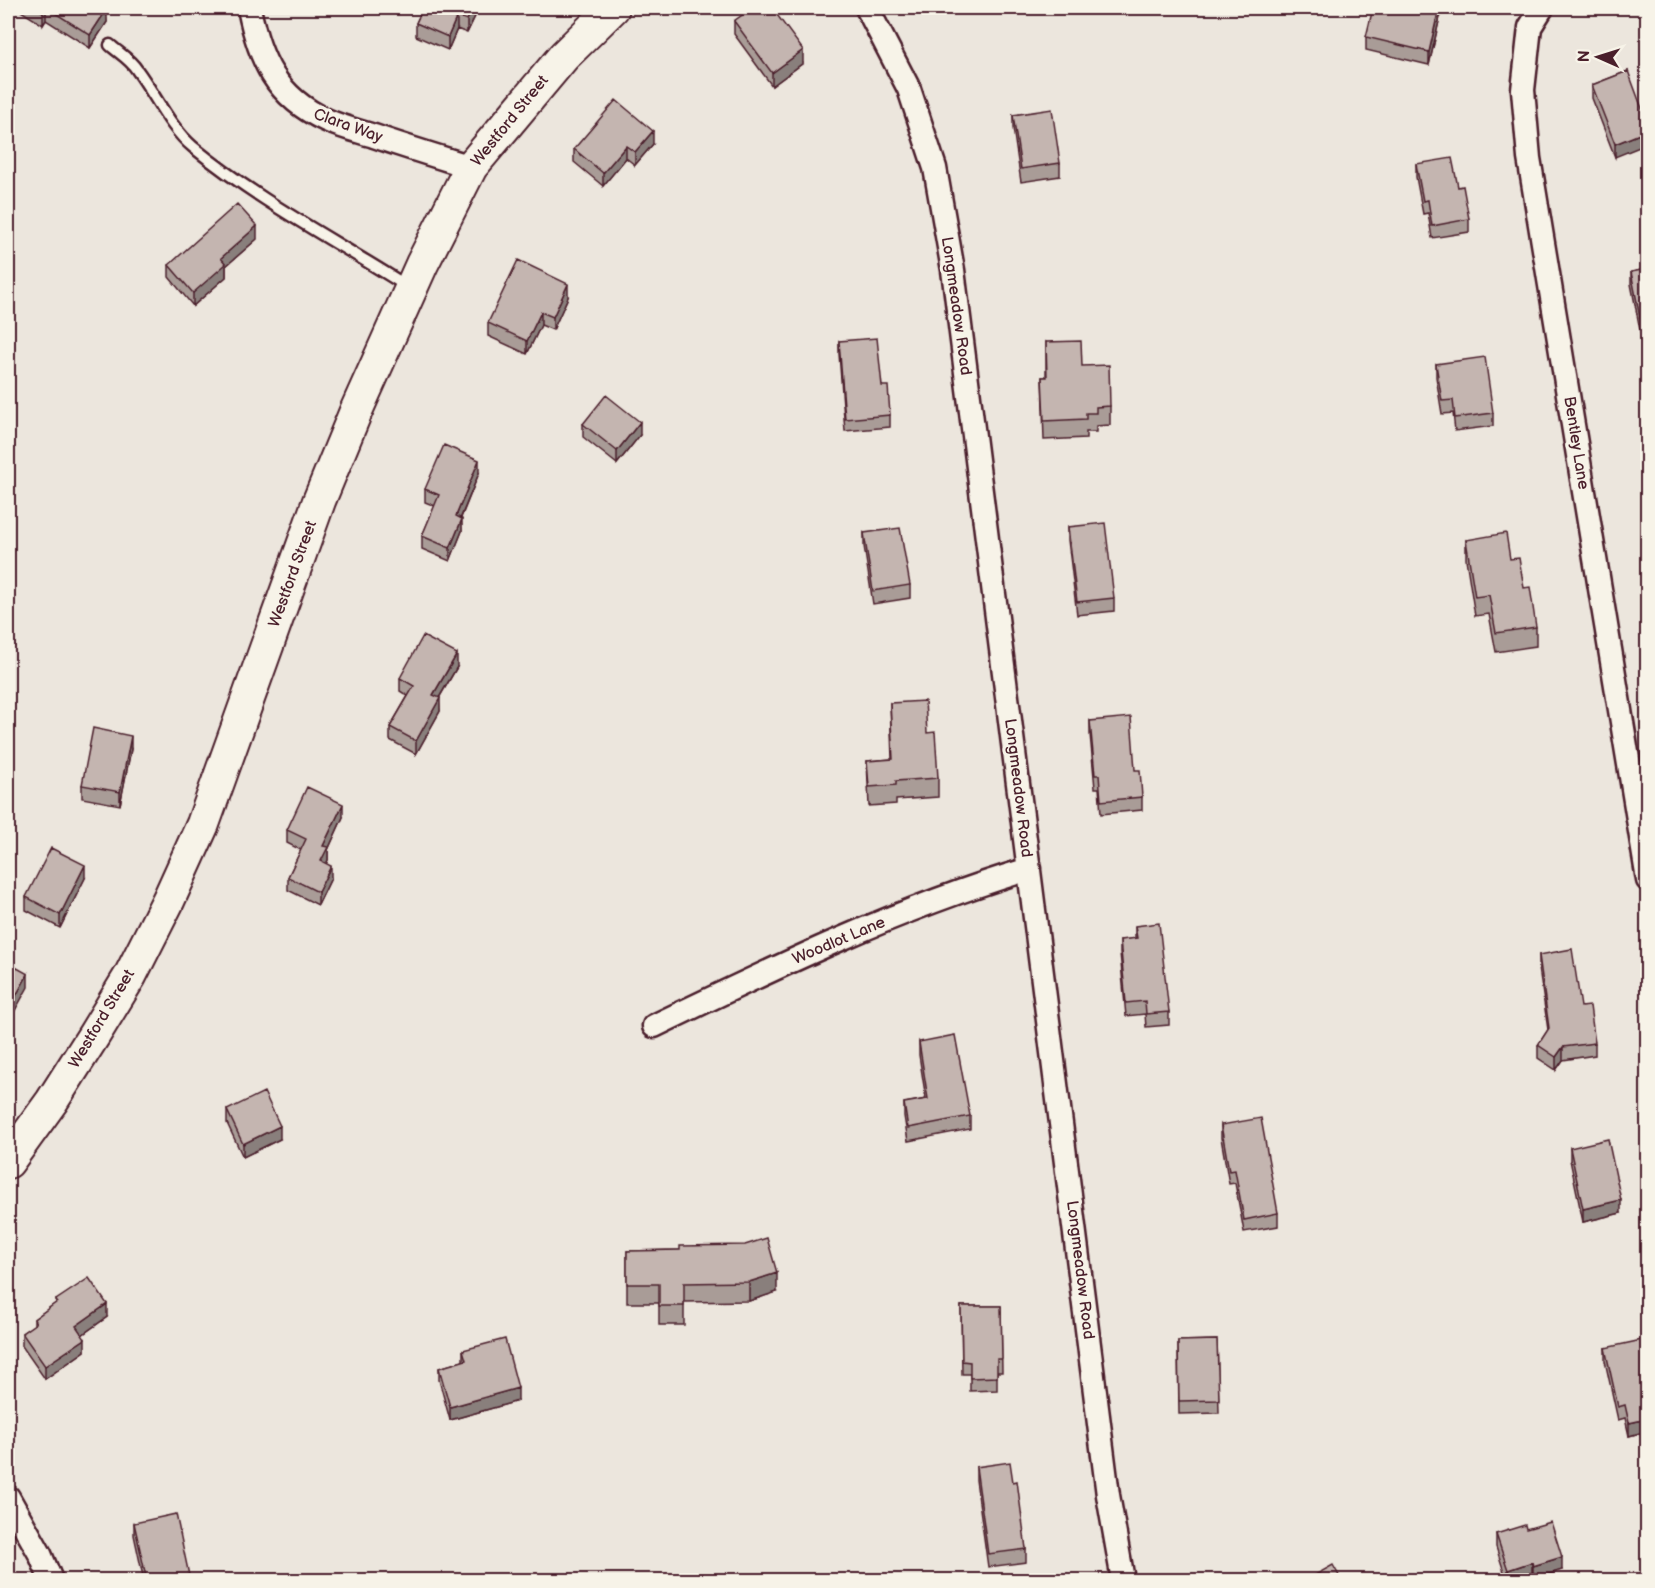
<svg xmlns="http://www.w3.org/2000/svg" width="1655" height="1588" viewBox="0 0 1655 1588" font-family="'Balsamiq Sans',sans-serif">
<style>
.lines{fill:none;stroke-linecap:round;stroke-linejoin:round}
.service-casing{stroke:#4a1f2b;stroke-width:15}
.minor-casing{stroke:#4a1f2b;stroke-width:27}
.secondary-casing{stroke:#4a1f2b;stroke-width:36}
.service{stroke:#f7f3e8;stroke-width:10}
.minor{stroke:#f7f3e8;stroke-width:22}
.secondary{stroke:#f7f3e8;stroke-width:32}
.wall{fill:#a99c97;stroke:#4a1f2b;stroke-width:1.5}
.shaded-wall{fill:#897f7b;stroke:#4a1f2b;stroke-width:1.5}
.building{fill:#c4b5b0;stroke:#4a1f2b;stroke-width:1.5}
.labels{text-anchor:middle;dominant-baseline:central;stroke-width:6;stroke-linejoin:round;paint-order:stroke}
.street-label{font-size:16px;fill:#4a1f2b;stroke:#f7f3e8}
</style>
<rect width="100%" height="100%" fill="#ece6dd"/>
<filter id="ink" filterUnits="userSpaceOnUse"><feTurbulence type="fractalNoise" baseFrequency=".0167" numOctaves="2"/><feDisplacementMap in="SourceGraphic" scale="12" xChannelSelector="R" yChannelSelector="G"/><feConvolveMatrix kernelMatrix="1 2 1 2 8 2 1 2 1" color-interpolation-filters="sRGB"/></filter>
<g filter="url(#ink)">
<g class="lines">
<defs>
<path id="service" d="M 110,45 C 119,53 131,60 137,70 C 155,94 170,128 193,147 C 260,202 336,241 408,287"/>
<path id="minor" d="M 249,8 C 259,59 276,97 326,120 C 341,127 358,131 374,136 C 406,147 439,157 471,167
M 867,8 L 909,89 L 935,168 L 953,270 L 1108,1495 L 1123,1580
M 1542,8 L 1530,27 L 1523,90 L 1529,158 L 1648,880
M 654,1026 C 776,967 899,908 1029,869
M 8,1497 L 40,1554 L 51,1580"/>
<path id="secondary" d="M 8,1162 L 52,1101 L 94,1035 L 130,976 L 168,901 L 203,824 L 319,501 L 356,411 L 422,264 L 471,167 L 564,56 L 613,8"/>
</defs>
<use href="#service" class="service-casing"/>
<use href="#minor" class="minor-casing"/>
<use href="#secondary" class="secondary-casing"/>
<use href="#service" class="service"/>
<use href="#minor" class="minor"/>
<use href="#secondary" class="secondary"/>
</g>
<path class="wall" d="M 16,8 L 105,8 L 107,22 L 90,48 L 46,20 L 43,25 Z
M 423,8 L 479,8 L 467,33 L 457,29 L 448,50 L 416,36 L 416,23 Z
M 1442,8 L 1429,65 L 1366,50 L 1366,37 Z
M 734,21 L 803,63 L 772,86 L 734,34 Z
M 1628,71 L 1615,157 L 1592,98 L 1592,85 Z
M 1013,115 L 1060,163 L 1060,176 L 1021,182 L 1013,128 Z
M 653,144 L 635,165 L 626,158 L 603,186 L 574,162 L 574,149 Z
M 1416,164 L 1458,187 L 1469,219 L 1469,232 L 1432,238 L 1428,213 L 1423,214 L 1416,177 Z
M 257,239 L 226,266 L 226,277 L 193,306 L 169,277 L 169,265 Z
M 1647,269 L 1647,344 L 1643,345 L 1631,284 L 1631,272 Z
M 568,297 L 553,330 L 541,325 L 527,354 L 488,336 L 488,323 Z
M 839,341 L 882,386 L 890,415 L 890,427 L 845,431 L 839,354 Z
M 1046,342 L 1082,366 L 1110,406 L 1110,425 L 1096,426 L 1096,432 L 1086,432 L 1086,438 L 1044,440 L 1042,377 L 1046,377 Z
M 1436,364 L 1493,413 L 1493,426 L 1455,431 L 1453,413 L 1442,414 L 1436,377 Z
M 583,424 L 640,435 L 617,464 L 583,437 Z
M 479,473 L 461,518 L 462,531 L 450,561 L 422,549 L 422,536 L 435,506 L 425,502 L 425,489 Z
M 1068,527 L 1114,598 L 1114,611 L 1077,615 L 1068,540 Z
M 864,533 L 910,585 L 910,598 L 873,604 L 864,546 Z
M 1466,540 L 1510,559 L 1524,588 L 1536,627 L 1536,646 L 1496,652 L 1489,614 L 1475,616 L 1466,559 Z
M 457,667 L 439,698 L 440,711 L 416,754 L 390,740 L 390,727 L 408,696 L 400,691 L 400,678 Z
M 890,703 L 927,733 L 938,778 L 938,797 L 896,800 L 896,804 L 869,806 L 867,761 L 892,759 Z
M 1090,721 L 1135,770 L 1142,797 L 1142,810 L 1101,814 L 1099,788 L 1095,788 L 1090,734 Z
M 131,749 L 120,805 L 82,798 L 82,785 Z
M 343,817 L 328,850 L 328,860 L 326,864 L 331,878 L 318,905 L 288,890 L 288,877 L 301,850 L 287,843 L 287,830 Z
M 85,878 L 60,928 L 26,910 L 26,897 Z
M 1135,926 L 1169,1012 L 1169,1025 L 1146,1027 L 1145,1014 L 1126,1016 L 1120,953 L 1120,940 L 1135,939 Z
M 1539,955 L 1581,1007 L 1595,1043 L 1595,1055 L 1563,1060 L 1556,1070 L 1538,1058 L 1538,1045 L 1548,1030 L 1539,968 Z
M 919,1042 L 970,1116 L 970,1129 L 908,1141 L 904,1116 L 904,1103 L 926,1099 L 919,1055 Z
M 227,1110 L 280,1139 L 243,1157 L 227,1123 Z
M 1221,1125 L 1278,1213 L 1278,1226 L 1244,1232 L 1235,1183 L 1229,1184 L 1221,1138 Z
M 1570,1148 L 1621,1213 L 1583,1222 L 1570,1160 Z
M 680,1250 L 777,1292 L 749,1301 L 684,1302 L 684,1325 L 659,1325 L 659,1303 L 627,1303 L 627,1251 Z
M 56,1300 L 107,1317 L 82,1335 L 85,1351 L 45,1379 L 22,1346 L 22,1333 L 34,1325 L 34,1319 L 56,1303 Z
M 961,1306 L 1001,1306 L 1002,1372 L 997,1372 L 997,1390 L 970,1391 L 970,1374 L 962,1374 Z
M 1217,1340 L 1219,1413 L 1179,1414 L 1178,1341 Z
M 1605,1348 L 1647,1365 L 1647,1431 L 1629,1436 L 1625,1418 L 1618,1420 L 1605,1361 Z
M 463,1350 L 518,1401 L 450,1420 L 439,1380 L 439,1368 L 463,1361 Z
M 976,1467 L 1013,1482 L 1026,1549 L 1026,1562 L 988,1567 L 976,1480 Z
M 134,1523 L 190,1581 L 144,1581 L 134,1535 Z
M 1526,1529 L 1562,1570 L 1533,1579 L 1532,1575 L 1515,1581 L 1507,1581 L 1496,1547 L 1496,1534 Z"/>
<path class="shaded-wall" d="M 46,8 L 46,20 L 43,25 L 43,12 Z
M 473,8 L 479,8 L 467,33 L 467,20 Z
M 1439,8 L 1442,8 L 1429,65 L 1429,52 Z
M 107,9 L 107,22 L 90,48 L 90,35 Z
M 457,16 L 457,29 L 448,50 L 448,37 Z
M 803,50 L 803,63 L 772,86 L 772,73 Z
M 653,131 L 653,144 L 635,165 L 635,152 Z
M 1647,131 L 1647,144 L 1615,157 L 1615,144 Z
M 626,146 L 626,158 L 603,186 L 603,173 Z
M 257,226 L 257,239 L 226,266 L 226,277 L 193,306 L 193,293 L 221,258 Z
M 568,284 L 568,297 L 553,330 L 553,317 Z
M 541,312 L 541,325 L 527,354 L 527,341 Z
M 640,422 L 640,435 L 617,464 L 617,451 Z
M 479,460 L 479,473 L 456,529 L 456,516 Z
M 462,519 L 462,531 L 450,561 L 450,548 Z
M 457,654 L 457,667 L 433,708 L 433,695 Z
M 440,698 L 440,711 L 416,754 L 416,741 Z
M 131,736 L 131,749 L 120,805 L 120,792 Z
M 343,804 L 343,817 L 328,850 L 328,860 L 321,874 L 321,861 L 323,846 Z
M 85,865 L 85,878 L 60,928 L 60,915 Z
M 331,866 L 331,878 L 318,905 L 318,892 Z
M 28,974 L 28,987 L 8,1023 L 8,1010 Z
M 1563,1047 L 1563,1060 L 1556,1070 L 1556,1057 Z
M 280,1126 L 280,1139 L 243,1157 L 243,1144 Z
M 1621,1200 L 1621,1213 L 1583,1222 L 1583,1209 Z
M 777,1273 L 777,1292 L 749,1301 L 749,1282 Z
M 107,1304 L 107,1317 L 76,1339 L 76,1326 Z
M 85,1339 L 85,1351 L 45,1379 L 45,1366 Z
M 518,1388 L 518,1401 L 450,1420 L 450,1407 Z
M 1647,1419 L 1647,1431 L 1629,1436 L 1629,1423 Z
M 1562,1557 L 1562,1570 L 1533,1579 L 1533,1566 Z
M 1532,1562 L 1532,1575 L 1515,1581 L 1508,1581 L 1508,1570 Z"/>
<path class="building" d="M 36,8 L 46,8 L 43,12 Z
M 47,8 L 105,8 L 107,9 L 90,35 Z
M 423,8 L 473,8 L 467,20 L 457,16 L 448,37 L 416,23 Z
M 752,8 L 772,8 L 803,50 L 772,73 L 734,21 Z
M 1373,8 L 1386,8 L 1400,11 L 1401,8 L 1439,8 L 1429,52 L 1366,37 Z
M 1628,71 L 1647,122 L 1647,131 L 1615,144 L 1592,85 Z
M 616,100 L 653,131 L 635,152 L 626,146 L 603,173 L 574,149 Z
M 1052,109 L 1060,163 L 1021,169 L 1013,115 Z
M 1452,158 L 1458,187 L 1463,186 L 1469,219 L 1432,226 L 1428,200 L 1423,201 L 1416,164 Z
M 237,204 L 257,226 L 221,258 L 226,264 L 193,293 L 169,265 Z
M 518,260 L 568,284 L 553,317 L 541,312 L 527,341 L 488,323 Z
M 1647,269 L 1647,331 L 1643,332 L 1631,272 Z
M 877,338 L 882,386 L 888,386 L 890,415 L 845,419 L 839,341 Z
M 1081,341 L 1082,366 L 1109,365 L 1110,406 L 1096,407 L 1096,413 L 1086,413 L 1086,419 L 1044,421 L 1042,377 L 1047,377 L 1046,342 Z
M 1485,357 L 1493,413 L 1455,418 L 1453,400 L 1442,401 L 1436,364 Z
M 606,395 L 640,422 L 617,451 L 583,424 Z
M 444,445 L 479,460 L 456,516 L 462,519 L 450,548 L 422,536 L 439,495 L 425,489 Z
M 1105,523 L 1114,598 L 1077,602 L 1068,527 Z
M 900,528 L 910,585 L 873,591 L 864,533 Z
M 1506,533 L 1510,559 L 1519,558 L 1524,588 L 1530,587 L 1536,627 L 1496,633 L 1489,595 L 1475,597 L 1466,540 Z
M 423,636 L 457,654 L 433,695 L 440,698 L 416,741 L 390,727 L 414,686 L 400,678 Z
M 925,701 L 927,733 L 935,732 L 938,778 L 896,781 L 896,785 L 869,787 L 867,761 L 893,759 L 890,703 Z
M 1131,717 L 1135,770 L 1140,770 L 1142,797 L 1101,801 L 1099,775 L 1095,775 L 1090,721 Z
M 93,728 L 131,736 L 120,792 L 82,785 Z
M 307,787 L 343,804 L 323,846 L 328,847 L 321,861 L 331,866 L 318,892 L 288,877 L 306,839 L 287,830 Z
M 51,848 L 85,865 L 60,915 L 26,897 Z
M 1159,923 L 1169,1012 L 1146,1014 L 1145,1001 L 1126,1003 L 1120,940 L 1137,938 L 1135,926 Z
M 1572,949 L 1581,1007 L 1590,1006 L 1595,1043 L 1563,1047 L 1556,1057 L 1538,1045 L 1549,1028 L 1539,955 Z
M 8,963 L 28,974 L 8,1010 Z
M 955,1035 L 970,1116 L 908,1128 L 904,1103 L 928,1099 L 919,1042 Z
M 264,1092 L 280,1126 L 243,1144 L 227,1110 Z
M 1261,1118 L 1278,1213 L 1244,1220 L 1235,1170 L 1229,1171 L 1221,1125 Z
M 1608,1139 L 1621,1200 L 1583,1209 L 1570,1148 Z
M 767,1238 L 777,1273 L 749,1282 L 684,1283 L 684,1306 L 659,1306 L 659,1284 L 627,1284 L 627,1251 L 680,1250 L 680,1246 L 745,1245 Z
M 89,1278 L 107,1304 L 76,1326 L 85,1339 L 45,1366 L 22,1333 L 36,1323 L 34,1319 L 57,1302 L 56,1300 Z
M 961,1306 L 1001,1306 L 1002,1359 L 997,1359 L 997,1377 L 970,1378 L 970,1362 L 962,1361 Z
M 505,1339 L 518,1388 L 450,1407 L 439,1368 L 466,1360 L 463,1350 Z
M 1217,1340 L 1219,1400 L 1179,1401 L 1178,1341 Z
M 1642,1340 L 1647,1365 L 1647,1419 L 1629,1423 L 1625,1405 L 1618,1407 L 1605,1348 Z
M 1010,1462 L 1013,1482 L 1017,1481 L 1026,1549 L 988,1554 L 976,1467 Z
M 176,1514 L 190,1580 L 147,1581 L 134,1523 Z
M 1551,1522 L 1562,1557 L 1533,1566 L 1532,1562 L 1508,1570 L 1496,1534 L 1525,1525 L 1526,1529 Z
M 1333,1565 L 1342,1581 L 1309,1581 L 1308,1579 Z"/>
</g>
<g class="labels">
<g class="street-label">
<text transform="translate(510 121) rotate(-51)">Westford Street</text>
<text transform="translate(348 126) rotate(20)">Clara Way</text>
<text transform="translate(956 306) rotate(82)">Longmeadow Road</text>
<text transform="translate(1576 443) rotate(81)">Bentley Lane</text>
<text transform="translate(293 574) rotate(-70)">Westford Street</text>
<text transform="translate(1018 788) rotate(83)">Longmeadow Road</text>
<text transform="translate(839 941) rotate(-23)">Woodlot Lane</text>
<text transform="translate(102 1019) rotate(-59)">Westford Street</text>
<text transform="translate(1080 1270) rotate(83)">Longmeadow Road</text>
</g>
</g>
<rect width="1655" height="1588" fill="none" stroke="#f7f3e8" stroke-width="30"/>
<rect x="15" y="15" width="1625" height="1558" fill="none" stroke="#4a1f2b" stroke-width="2" filter="url(#ink)"/>
<g transform="translate(1598 57) rotate(273)" stroke="#f7f3e8" stroke-width="4.5" paint-order="stroke">
<path d="M0-4.5L10 22L0 15L-10 22Z" fill="#4a1f2b"/>
<text y="-9" font-size="16" font-weight="bold" text-anchor="middle" fill="#4a1f2b">N</text>
</g>
</svg>
